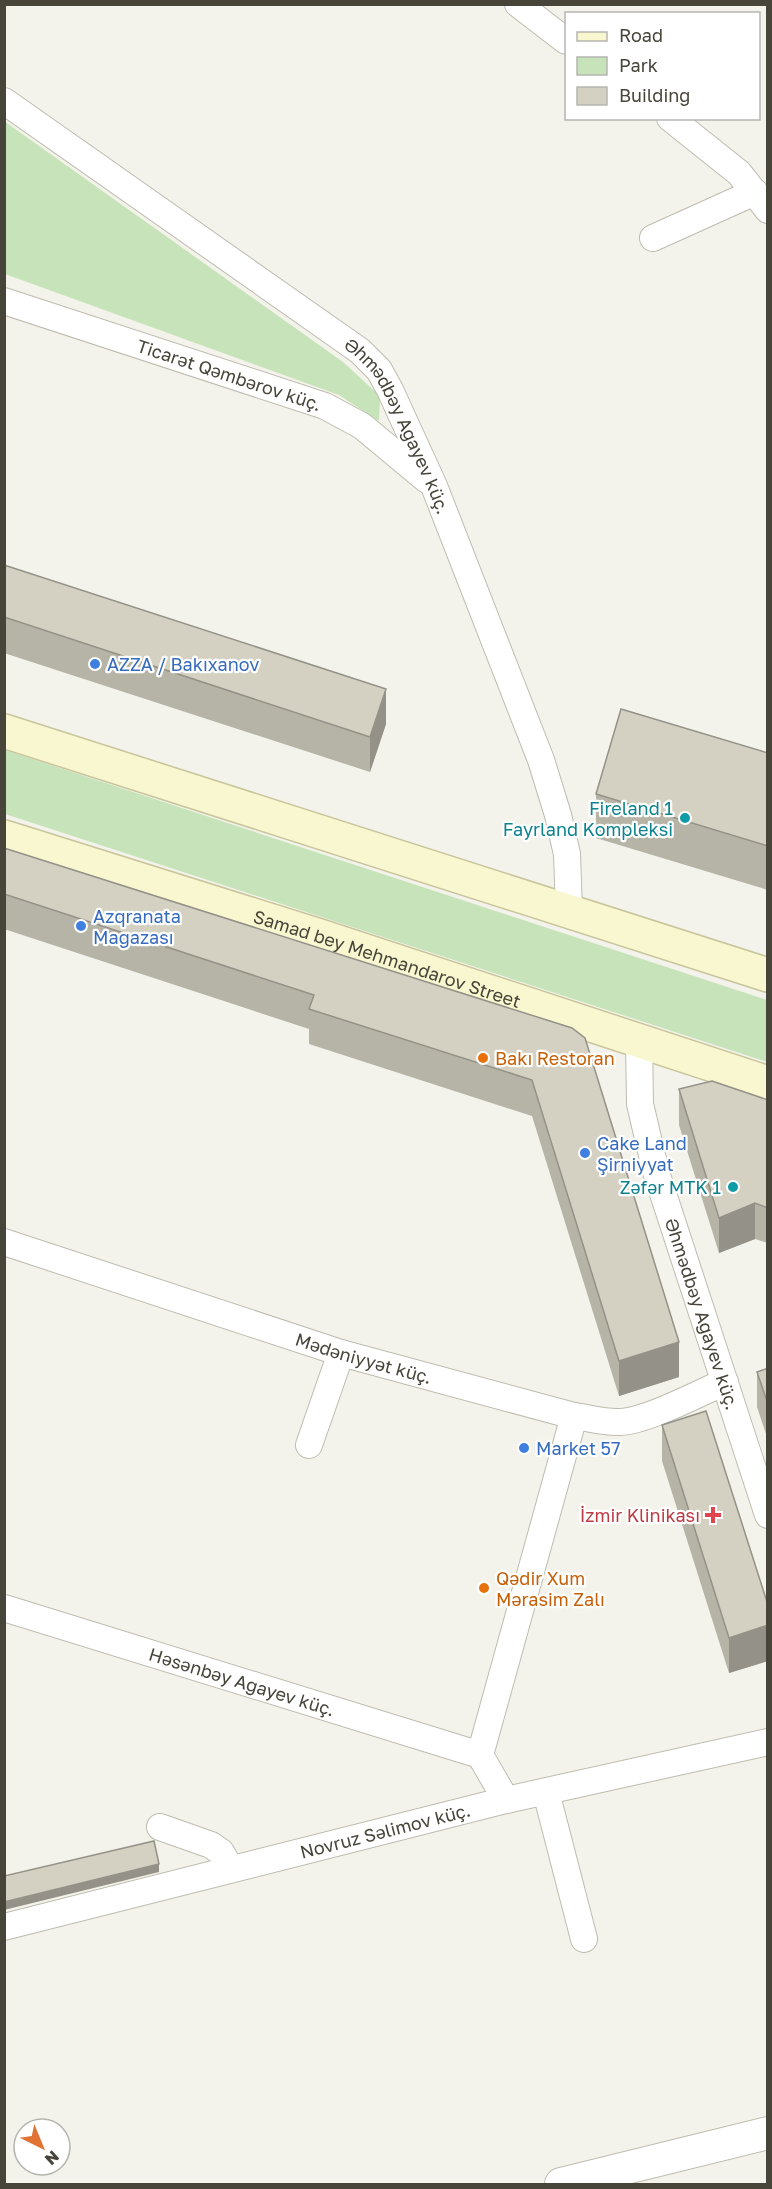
<svg xmlns="http://www.w3.org/2000/svg" width="772" height="2189" viewBox="0 0 772 2189" font-family="'Golos Text',sans-serif">
<style>
.green{fill:#c7e3b9}
.lines{fill:none;stroke-linecap:round;stroke-linejoin:round}
.minor-casing{stroke:#bebcaf;stroke-width:28}
.tertiary-casing{stroke:#bebcaf;stroke-width:34}
.secondary-casing{stroke:#c8c59c;stroke-width:36}
.minor{stroke:#fff;stroke-width:26}
.tertiary{stroke:#fff;stroke-width:32}
.secondary{stroke:#f9f7d0;stroke-width:33}
.wall{fill:#b6b4a7}
.shaded-wall{fill:#949288}
.building{fill:#d4d1c2;stroke:#949288;stroke-width:1.5}
.shop-dot{fill:#3f7fe0;stroke:#fff;stroke-width:2}
.culture-dot{fill:#0f9aa8;stroke:#fff;stroke-width:2}
.food-dot{fill:#e8710a;stroke:#fff;stroke-width:2}
.health-dot{fill:#e0444e;stroke:#fff;stroke-width:2}
.labels{text-anchor:middle;dominant-baseline:central;stroke-width:4.5;stroke-linejoin:round;paint-order:stroke}
.street-label{font-size:18px;fill:#47453a;stroke:#fff}
.shop-label{font-size:18px;fill:#366cbe;stroke:#fff;text-anchor:start}
.culture-label{font-size:18px;fill:#0d838f;stroke:#fff;text-anchor:end}
.food-label{font-size:18px;fill:#c56008;stroke:#fff;text-anchor:start}
.health-label{font-size:18px;fill:#be3a42;stroke:#fff;text-anchor:end}
</style>
<rect width="100%" height="100%" fill="#f4f3eb"/>
<path class="green" d="M 4,121 L 343,362 L 380,396 L 379,421 L 339,395 L 5,274 Z
M 5,750 L 767,1000 L 767,1062 L 5,814 Z"/>
<g class="lines">
<defs>
<g id="minor">
<path d="M 518,4 L 566,41"/>
<path id="s1" d="M 4,101 L 360,351 L 379,370 L 390,390 L 434,486 L 541,760 L 558,815 L 567,854 L 569,911"/>
<path d="M 670,118 L 739,173 L 768,210"/>
<path d="M 653,238 L 755,192"/>
<path id="s2" d="M 4,301 L 325,406 L 362,426 L 427,480"/>
<path id="s3" d="M 639,1041 L 640,1104 L 656,1172 L 768,1515"/>
<path id="s4" d="M 4,1242 L 341,1353 L 574,1416 C 589,1418 605,1423 620,1422 C 647,1421 699,1393 725,1382"/>
<path d="M 309,1445 L 341,1353"/>
<path id="s5" d="M 4,1608 L 480,1755"/>
<path d="M 546,1792 L 584,1939"/>
<path d="M 506,1800 L 480,1755 L 574,1416"/>
<path d="M 160,1827 L 211,1845 L 221,1852 L 231,1869"/>
<path id="s6" d="M 4,1927 L 506,1800 L 768,1742"/>
</g>
<path id="tertiary" d="M 561,2184 L 768,2133"/>
<g id="secondary">
<path d="M 4,731 L 768,975"/>
<path id="s7" d="M 4,837 L 320,936 L 768,1083"/>
</g>
</defs>
<use href="#minor" class="minor-casing"/>
<use href="#tertiary" class="tertiary-casing"/>
<use href="#secondary" class="secondary-casing"/>
<use href="#minor" class="minor"/>
<use href="#tertiary" class="tertiary"/>
<use href="#secondary" class="secondary"/>
</g>
<path class="wall" d="M 4,565 L 386,724 L 370,772 L 4,653 Z
M 768,753 L 768,890 L 596,838 L 596,794 Z
M 4,848 L 572,1028 L 679,1377 L 619,1396 L 532,1116 L 309,1044 L 309,1029 L 4,929 Z
M 679,1089 L 768,1100 L 768,1243 L 755,1239 L 719,1253 L 679,1125 Z
M 768,1368 L 768,1440 L 757,1407 L 757,1372 Z
M 662,1425 L 768,1605 L 768,1661 L 729,1673 L 662,1461 Z"/>
<path class="shaded-wall" d="M 386,689 L 386,724 L 370,772 L 370,737 Z
M 755,1203 L 755,1239 L 719,1253 L 719,1218 Z
M 679,1342 L 679,1377 L 619,1396 L 619,1361 Z
M 768,1625 L 768,1661 L 729,1673 L 729,1638 Z
M 159,1864 L 159,1872 L 4,1910 L 4,1902 Z"/>
<path class="building" d="M 4,565 L 386,689 L 370,737 L 4,617 Z
M 621,709 L 768,753 L 768,846 L 596,794 Z
M 4,848 L 572,1028 L 585,1038 L 679,1342 L 619,1361 L 532,1080 L 309,1009 L 314,995 L 4,894 Z
M 712,1081 L 768,1100 L 768,1208 L 755,1203 L 719,1218 L 679,1089 Z
M 768,1368 L 768,1404 L 757,1372 Z
M 706,1411 L 768,1605 L 768,1625 L 729,1638 L 662,1425 Z
M 154,1841 L 159,1864 L 4,1902 L 4,1876 Z"/>
<g class="shop-dot">
<circle cx="95" cy="664" r="6"/>
<circle cx="81" cy="926" r="6"/>
<circle cx="585" cy="1153" r="6"/>
<circle cx="524" cy="1448" r="6"/>
</g>
<g class="culture-dot">
<circle cx="685" cy="818" r="6"/>
<circle cx="733" cy="1187" r="6"/>
</g>
<g class="food-dot">
<circle cx="483" cy="1058" r="6"/>
<circle cx="484" cy="1588" r="6"/>
</g>
<path class="health-dot" d="M710 1506h6v6h6v6h-6v6h-6v-6h-6v-6h6z"/>
<g class="labels">
<g class="street-label">
<text stroke="none"><textPath href="#s2" startOffset="237">Ticarət Qəmbərov küç.</textPath></text>
<text stroke="none"><textPath href="#s1" startOffset="519">Əhmədbəy Ağayev küç.</textPath></text>
<text stroke="none"><textPath href="#s7" startOffset="402">Samad bey Mehmandarov Street</textPath></text>
<text stroke="none"><textPath href="#s3" startOffset="282">Əhmədbəy Ağayev küç.</textPath></text>
<text stroke="none"><textPath href="#s4" startOffset="378">Mədəniyyət küç.</textPath></text>
<text stroke="none"><textPath href="#s5" startOffset="249">Həsənbəy Ağayev küç.</textPath></text>
<text stroke="none"><textPath href="#s6" startOffset="393">Novruz Səlimov küç.</textPath></text>
</g>
<g class="shop-label">
<text x="107" y="664">AZZA / Bakıxanov</text>
<text x="93" y="916">Azqranata<tspan x="93" dy="21">Mağazası</tspan></text>
<text x="597" y="1143">Cake Land<tspan x="597" dy="21">Şirniyyat</tspan></text>
<text x="536" y="1448">Market 57</text>
</g>
<g class="culture-label">
<text x="673" y="808">Fireland 1<tspan x="673" dy="21">Fayrland Kompleksi</tspan></text>
<text x="721" y="1187">Zəfər MTK 1</text>
</g>
<g class="food-label">
<text x="495" y="1058">Bakı Restoran</text>
<text x="496" y="1578">Qədir Xum<tspan x="496" dy="21">Mərasim Zalı</tspan></text>
</g>
<g class="health-label">
<text x="700" y="1515">İzmir Klinikası</text>
</g>
</g>
<rect width="772" height="2189" fill="none" stroke="#47453a" stroke-width="12"/>
<rect x="565" y="12" width="195" height="108" fill="#ffffff" stroke="#b5b5b0" stroke-width="1.5"/>
<rect x="577" y="32" width="30" height="9" fill="#f9f7d0" stroke="#b5b5b0" stroke-width="1.5"/>
<text x="619" y="42" font-size="18" fill="#47453a">Road</text>
<rect x="577" y="57" width="30" height="18" fill="#c7e3b9" stroke="#b5b5b0" stroke-width="1.5"/>
<text x="619" y="72" font-size="18" fill="#47453a">Park</text>
<rect x="577" y="87" width="30" height="18" fill="#d4d1c2" stroke="#b5b5b0" stroke-width="1.5"/>
<text x="619" y="102" font-size="18" fill="#47453a">Building</text>
<g transform="translate(42 2147) rotate(137)"><circle r="28" fill="#ffffff" stroke="#b5b5b0" stroke-width="1.5"/>
<path d="M0-4.5L10 22L0 15L-10 22Z" fill="#e17335"/>
<text y="-9" font-size="16" font-weight="bold" text-anchor="middle" fill="#47453a">N</text>
</g>
</svg>
